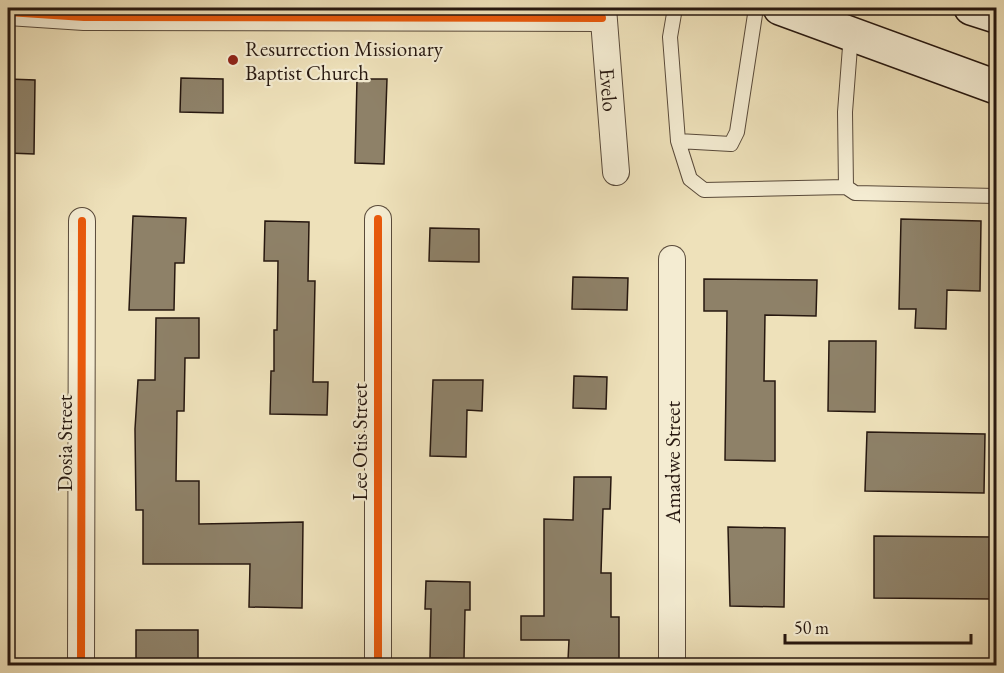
<svg xmlns="http://www.w3.org/2000/svg" width="1004" height="673" viewBox="0 0 1004 673" font-family="'EB Garamond',serif">
<style>
.building{fill:#8e8168;stroke:#271810;stroke-width:1.5}
.lines{fill:none;stroke-linecap:round;stroke-linejoin:round}
.lane-casing{stroke:#594a3a;stroke-width:16}
.street-casing{stroke:#594a3a;stroke-width:28}
.secondary-casing{stroke:#271810;stroke-width:36}
.lane{stroke:#f4ecd2;stroke-width:14}
.street{stroke:#f4ecd2;stroke-width:26}
.secondary{stroke:#f4ecd2;stroke-width:33}
.cycleway-casing{stroke:#f4ecd2;stroke-width:11}
.cycleway{stroke:#e8590c;stroke-width:8}
.poi-dot{fill:#8f2418;stroke:#f4ecd2;stroke-width:2}
.labels{text-anchor:middle;dominant-baseline:central;stroke-width:4.5;stroke-linejoin:round;paint-order:stroke}
.poi-label{font-size:21px;fill:#271810;stroke:#f4ecd2;text-anchor:start}
.street-label{font-size:21px;fill:#271810;stroke:#f4ecd2}
</style>
<rect width="100%" height="100%" fill="#eee1ba"/>
<filter id="stains"><feTurbulence type="fractalNoise" baseFrequency=".00333" numOctaves="4"/><feColorMatrix values="0 0 0 0 .2 0 0 0 0 .09 0 0 0 0 .02 0 0 0 .5 -.17"/></filter>
<radialGradient id="worn" r=".72"><stop offset=".6" stop-color="#630" stop-opacity="0"/><stop offset="1" stop-color="#630" stop-opacity=".3"/></radialGradient>
<path class="building" d="M 181,78 L 223,79 L 223,113 L 180,112 Z
M 8,79 L 35,80 L 34,154 L 8,153 Z
M 357,79 L 387,79 L 384,164 L 355,163 Z
M 133,216 L 186,218 L 184,263 L 175,263 L 174,310 L 129,310 Z
M 901,219 L 981,221 L 980,291 L 947,290 L 946,329 L 915,328 L 916,309 L 899,309 Z
M 265,221 L 309,222 L 308,281 L 315,281 L 313,382 L 328,382 L 327,415 L 270,414 L 271,371 L 274,371 L 274,330 L 277,330 L 278,261 L 264,261 Z
M 430,228 L 479,229 L 479,262 L 429,261 Z
M 573,277 L 628,278 L 627,310 L 572,309 Z
M 704,279 L 817,280 L 816,316 L 765,315 L 764,381 L 775,381 L 775,461 L 725,460 L 727,311 L 704,311 Z
M 156,318 L 199,318 L 199,358 L 185,358 L 184,411 L 177,411 L 176,481 L 199,481 L 199,524 L 303,522 L 302,608 L 249,607 L 250,564 L 143,564 L 143,510 L 136,510 L 135,429 L 138,380 L 155,380 Z
M 829,341 L 876,341 L 875,412 L 828,411 Z
M 574,376 L 607,377 L 606,409 L 573,408 Z
M 433,380 L 483,380 L 482,411 L 467,410 L 466,457 L 430,456 Z
M 867,432 L 985,434 L 984,493 L 865,491 Z
M 574,477 L 611,477 L 610,509 L 603,509 L 601,573 L 611,573 L 611,617 L 619,617 L 619,660 L 568,660 L 569,640 L 521,640 L 521,616 L 544,616 L 544,519 L 573,520 Z
M 728,527 L 785,528 L 784,607 L 730,606 Z
M 874,536 L 993,537 L 992,599 L 874,598 Z
M 426,581 L 470,582 L 470,610 L 465,610 L 464,659 L 430,658 L 431,609 L 425,609 Z
M 136,630 L 198,630 L 198,663 L 136,663 Z"/>
<g class="lines">
<defs>
<path id="lane" d="M 675,8 L 670,37 L 678,141 L 731,144 L 737,132 L 756,8
M 851,34 L 845,112 L 846,187 L 855,193 L 996,196
M 678,141 L 690,179 L 704,190 L 846,187"/>
<g id="street">
<path id="s1" d="M 603,8 L 616,172"/>
<path d="M 8,12 L 84,17 L 602,18"/>
<path d="M 672,259 L 672,666"/>
<path d="M 81,666 L 82,221"/>
<path d="M 378,666 L 378,219"/>
</g>
<path id="secondary" d="M 780,8 L 996,87
M 971,8 L 996,16"/>
</defs>
<use href="#lane" class="lane-casing"/>
<use href="#street" class="street-casing"/>
<use href="#secondary" class="secondary-casing"/>
<use href="#lane" class="lane"/>
<use href="#street" class="street"/>
<use href="#secondary" class="secondary"/>
<defs>
<path id="cycleway" d="M 8,12 L 84,17 L 602,18
M 81,666 L 82,221
M 378,666 L 378,219"/>
</defs>
<use href="#cycleway" class="cycleway-casing"/>
<use href="#cycleway" class="cycleway"/>
</g>
<circle class="poi-dot" cx="233" cy="60" r="6"/>
<g class="labels">
<g class="poi-label">
<text x="245" y="48">Resurrection Missionary<tspan x="245" dy="24">Baptist Church</tspan></text>
</g>
<g class="street-label">
<text stroke="none"><textPath href="#s1" startOffset="82">Evelo</textPath></text>
<text transform="translate(359 442) rotate(-90)">Lee Otis Street</text>
<text transform="translate(64 443) rotate(-90)">Dosia Street</text>
<text transform="translate(672 462) rotate(-90)">Amadwe Street</text>
</g>
</g>
<rect width="1004" height="673" fill="none" stroke="#eee1ba" stroke-width="30"/>
<rect x="9" y="9" width="986" height="655" fill="none" stroke="#271810" stroke-width="3"/>
<rect x="15" y="15" width="974" height="643" fill="none" stroke="#271810" stroke-width="1.5"/>
<path d="M785 634v9h186v-9" fill="none" stroke="#271810" stroke-width="3"/>
<text x="794" y="634" font-size="18" fill="#271810" stroke="#f4ecd2" stroke-width="4.5" paint-order="stroke">50 m</text>
<rect width="100%" height="100%" filter="url(#stains)"/>
<rect width="100%" height="100%" fill="url(#worn)"/>
</svg>
